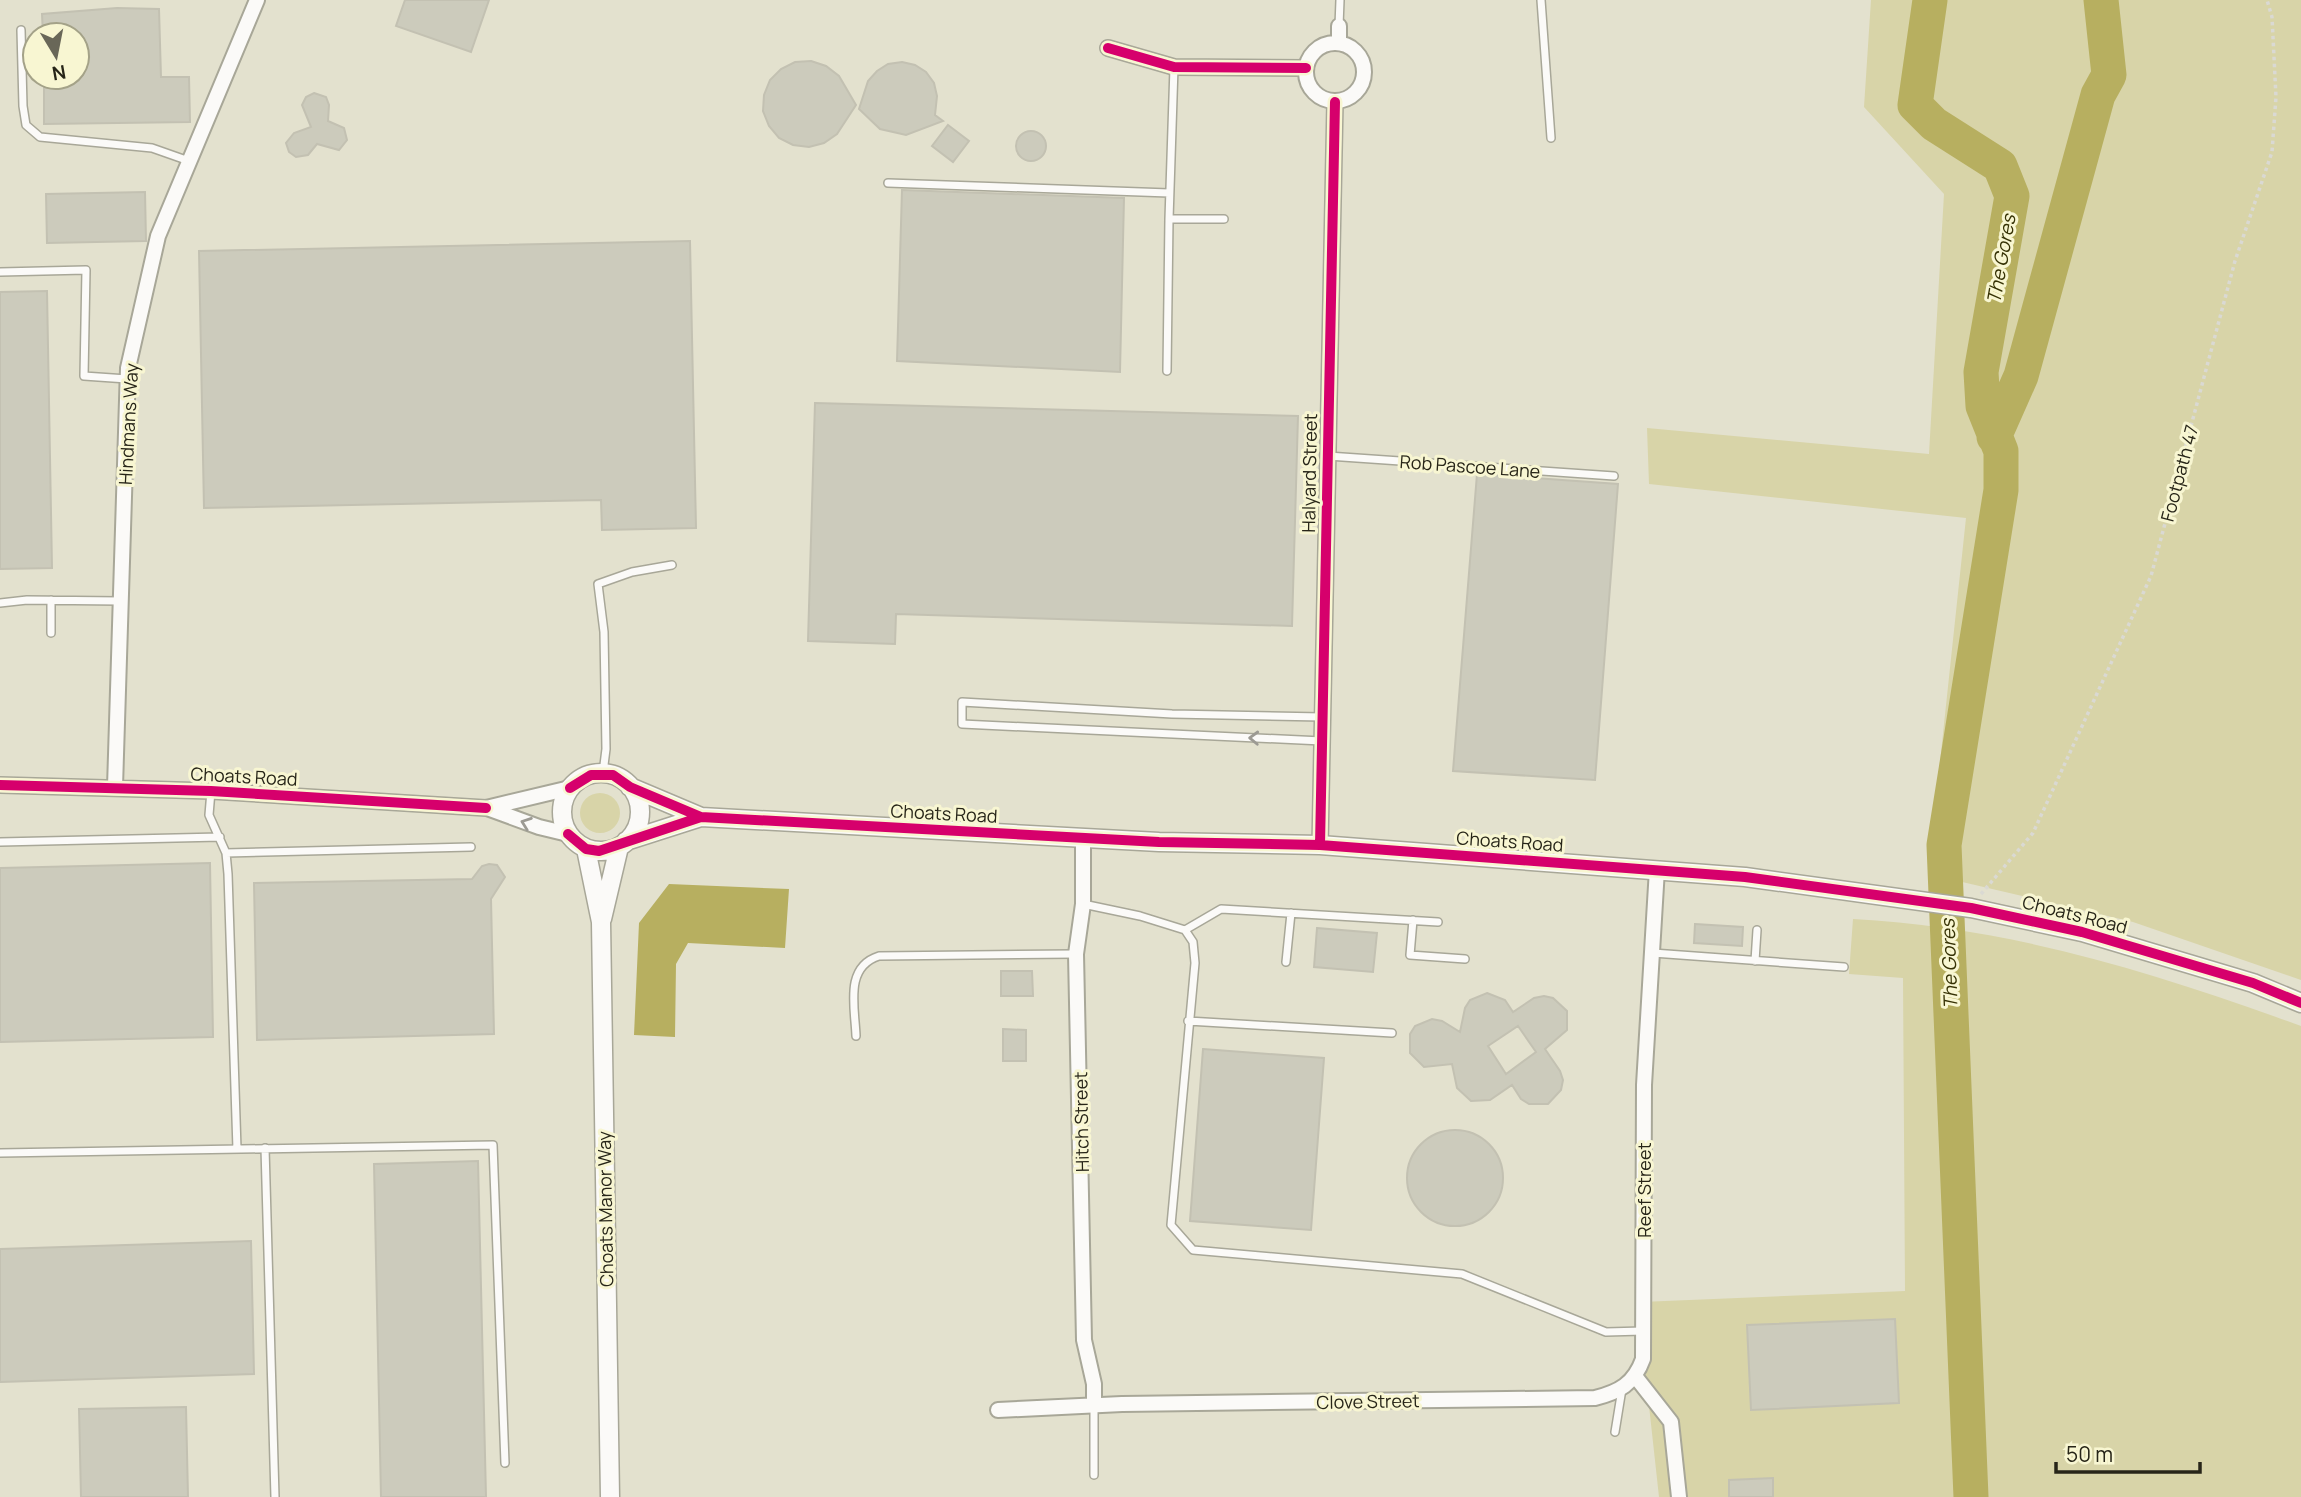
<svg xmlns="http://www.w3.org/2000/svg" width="2301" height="1497" viewBox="0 0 2301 1497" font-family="Manrope,sans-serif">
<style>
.green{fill:#d8d4a8}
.water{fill:#b7af60}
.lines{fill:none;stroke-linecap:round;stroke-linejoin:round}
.river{stroke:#b7af60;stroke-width:35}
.building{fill:#cccbbc;stroke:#c3c1b2;stroke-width:2;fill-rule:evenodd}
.service-casing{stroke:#a8a798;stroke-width:10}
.minor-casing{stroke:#a8a798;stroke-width:18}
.tertiary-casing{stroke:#a8a798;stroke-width:21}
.path{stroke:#dad9d3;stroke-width:3.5;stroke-dasharray:3.5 3.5;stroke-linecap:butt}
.service{stroke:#fbfaf8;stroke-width:7}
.minor{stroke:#fbfaf8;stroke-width:14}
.tertiary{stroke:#fbfaf8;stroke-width:18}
.cycleway-casing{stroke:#f8f6d2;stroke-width:15}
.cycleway{stroke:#d6006c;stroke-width:10}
.oneway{stroke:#9c9a93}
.labels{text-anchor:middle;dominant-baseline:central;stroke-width:6;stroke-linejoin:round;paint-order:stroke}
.street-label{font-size:18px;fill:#272518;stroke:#f8f6d2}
.water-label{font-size:19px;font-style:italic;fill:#363205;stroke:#f8f6d2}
</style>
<rect width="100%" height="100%" fill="#e3e1ce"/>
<path class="green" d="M 1871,0 L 2301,0 L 2301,980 L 2133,922 L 1928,874 L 1966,518 L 1649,484 L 1647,428 L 1929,454 L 1944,194 L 1864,107 Z
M580 813a20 20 0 1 1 40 0a20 20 0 1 1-40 0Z
M 1853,919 C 2009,927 2156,973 2301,1026 L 2301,1497 L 1659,1497 L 1643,1351 L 1641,1302 L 1905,1291 L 1903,978 L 1849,974 Z"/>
<path class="water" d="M 669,884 L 789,889 L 785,948 L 688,943 L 676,964 L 675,1037 L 634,1035 L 639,923 Z"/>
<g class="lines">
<path class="river" d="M 1930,0 L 1915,105 L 1934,124 L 2000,166 L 2012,196 L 1981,372 L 1983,406 L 2001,451 L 2001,490 L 1944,845 L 1971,1497
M 1994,437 L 2021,376 L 2098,95 L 2109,75 L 2101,0"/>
</g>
<path class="building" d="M 405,0 L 489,0 L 471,52 L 396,26 Z
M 117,8 L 159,9 L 161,77 L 189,77 L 190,122 L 44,124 L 44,78 L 77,78 L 77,35 L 43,35 L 42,14 Z
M 811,61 L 826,66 L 839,76 L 856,105 L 837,134 L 824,143 L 809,147 L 793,145 L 779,138 L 769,126 L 763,111 L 764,95 L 770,80 L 781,69 L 795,62 Z
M 902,62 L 915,65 L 926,72 L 934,83 L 937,96 L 935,115 L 943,121 L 906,135 L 880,129 L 859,109 L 868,81 L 877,71 L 888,64 Z
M 314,93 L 326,97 L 329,105 L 328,121 L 344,128 L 347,140 L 339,150 L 317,144 L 308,155 L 296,157 L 289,152 L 286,143 L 294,133 L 311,127 L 302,105 L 306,97 Z
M 948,125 L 969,141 L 953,162 L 932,146 Z
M1016 146a15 15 0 1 1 30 0a15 15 0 1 1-30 0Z
M 902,190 L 1124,198 L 1120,372 L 897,361 Z
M 145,192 L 146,241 L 47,243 L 46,194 Z
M 690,241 L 696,528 L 602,530 L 601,500 L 204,508 L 199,251 Z
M 47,291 L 52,568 L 0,569 L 0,292 Z
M 815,403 L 1298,416 L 1292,626 L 896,614 L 895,644 L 808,641 Z
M 1477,474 L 1618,484 L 1595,780 L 1453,771 Z
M 210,863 L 213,1037 L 0,1042 L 0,868 Z
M 489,864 L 497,865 L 505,877 L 491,899 L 494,1034 L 257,1040 L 254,883 L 472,879 L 482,866 Z
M 1695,924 L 1743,927 L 1742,946 L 1694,943 Z
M 1317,928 L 1377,933 L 1373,972 L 1314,967 Z
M 1001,971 L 1032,971 L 1033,996 L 1001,996 Z
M 1487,993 L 1505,1000 L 1513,1012 L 1534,998 L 1544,996 L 1553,998 L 1567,1011 L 1567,1030 L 1545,1049 L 1560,1071 L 1563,1080 L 1561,1090 L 1548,1104 L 1529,1104 L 1521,1099 L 1512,1085 L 1490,1100 L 1471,1101 L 1457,1088 L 1452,1064 L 1424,1067 L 1410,1053 L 1410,1034 L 1415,1026 L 1432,1019 L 1442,1021 L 1460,1032 L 1465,1008 L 1470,1000 ZM 1518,1026 L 1536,1052 L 1506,1074 L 1488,1046 Z
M 1003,1029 L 1026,1030 L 1026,1061 L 1003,1061 Z
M 1203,1049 L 1324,1058 L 1311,1230 L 1190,1221 Z
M1407 1178a48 48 0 1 1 96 0a48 48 0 1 1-96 0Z
M 478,1161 L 486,1497 L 381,1497 L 374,1164 Z
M 251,1241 L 254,1374 L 0,1382 L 0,1249 Z
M 1895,1319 L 1899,1403 L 1751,1410 L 1747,1325 Z
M 186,1407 L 188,1497 L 81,1497 L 79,1409 Z
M 1773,1478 L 1773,1497 L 1729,1497 L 1729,1480 Z"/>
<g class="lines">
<defs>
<path id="service" d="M 1541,0 L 1551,138
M 1339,26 L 1340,0
M 21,30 L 23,106 L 26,125 L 40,137 L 152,148 L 189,161
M 1174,67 L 1169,219 L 1224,219
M 888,183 L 1169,193
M 0,272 L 86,270 L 84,376 L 127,379
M 1167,371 L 1169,219
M 1328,456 L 1614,476
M 0,603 L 27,600 L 120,601
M 51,633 L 51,600
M 1322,741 L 962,724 L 962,702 L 1172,714 L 1322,717
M 603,773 L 606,749 L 604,632 L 598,584 L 632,572 L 672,565
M 211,791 L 209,815 L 226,853 L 228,874 L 237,1149
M 0,842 L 220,837
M 226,853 L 471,847
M 1083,904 L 1140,916 L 1185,930 L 1193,942 L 1195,963 L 1171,1225 L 1193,1250 L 1462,1274 L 1606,1332 L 1643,1331
M 1413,920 L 1410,955 L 1465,959
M 1185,930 L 1221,909 L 1438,922
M 1653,953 L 1844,967
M 1755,961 L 1757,930
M 1286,962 L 1291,913
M 1188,1021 L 1392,1033
M 856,1036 C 855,1007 844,967 879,956 L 1075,954
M 265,1148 L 275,1497
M 0,1153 L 493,1145 L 505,1463
M 1615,1432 L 1622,1389
M 1094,1475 L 1094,1406"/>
<path id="minor" d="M1306 72a29 29 0 1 1 58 0a29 29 0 1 1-58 0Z
M 1339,43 L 1339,26
M 1108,48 L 1174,67 L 1306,68
M 0,785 L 211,791 L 486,808 L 570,788
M 115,787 L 128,368 L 158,236 L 257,0
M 487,808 L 539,827 L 568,834
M 1083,838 L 1083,904 L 1076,954 L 1084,1340 L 1094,1384 L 1094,1405
M 1320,845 L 1335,102
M 1635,1376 L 1671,1422 L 1679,1497
M 998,1410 L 1122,1404 L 1595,1398 C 1619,1392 1634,1384 1643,1359 L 1644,1085 L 1657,869"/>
<path id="tertiary" d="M562 812a39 39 0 1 1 78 0a39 39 0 1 1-78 0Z
M 630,787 L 701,817 L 1159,842 L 1320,845 L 1745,877 L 1971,908 L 2082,932 L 2253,983 L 2301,1003
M 626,841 L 701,817
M 586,849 L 601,922 L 610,1497
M 602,919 L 619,847"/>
</defs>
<use href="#service" class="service-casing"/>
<use href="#minor" class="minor-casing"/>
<use href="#tertiary" class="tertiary-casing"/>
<path class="path" d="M 1981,894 L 2033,833 L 2151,576 L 2235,261 L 2272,152 L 2276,97 L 2272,17 L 2267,0"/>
<use href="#service" class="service"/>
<use href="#minor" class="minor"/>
<use href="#tertiary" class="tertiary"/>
<defs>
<path id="cycleway" d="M 1108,48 L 1174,67 L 1306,68
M 0,785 L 211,791 L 486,808
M 570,788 L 591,775 L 613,775 L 630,787 L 701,817 L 1159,842 L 1320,845 L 1745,877 L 1971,908 L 2082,932 L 2253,983 L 2301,1003
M 568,834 L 586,849 L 599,851 L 701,817
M 1320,845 L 1335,102"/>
</defs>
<use href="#cycleway" class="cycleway-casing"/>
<use href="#cycleway" class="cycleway"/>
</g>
<defs><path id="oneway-chevron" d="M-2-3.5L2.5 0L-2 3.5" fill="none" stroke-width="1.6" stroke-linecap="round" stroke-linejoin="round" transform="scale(1.75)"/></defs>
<g class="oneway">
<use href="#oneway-chevron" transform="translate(1254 738) rotate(-178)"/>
<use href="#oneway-chevron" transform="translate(526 823) rotate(-160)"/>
</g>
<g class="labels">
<g class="street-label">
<text transform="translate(128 424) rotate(-87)">Hindmans Way</text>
<text transform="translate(1470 466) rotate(4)">Rob Pascoe Lane</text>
<text transform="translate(1309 473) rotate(-89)">Halyard Street</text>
<text transform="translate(2179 473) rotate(-75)">Footpath 47</text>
<text transform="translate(244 776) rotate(3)">Choats Road</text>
<text transform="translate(944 813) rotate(3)">Choats Road</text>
<text transform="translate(1510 841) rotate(4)">Choats Road</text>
<text transform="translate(2075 914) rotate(14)">Choats Road</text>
<text transform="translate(1081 1122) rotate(-91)">Hitch Street</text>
<text transform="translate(1644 1190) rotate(-90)">Reef Street</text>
<text transform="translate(605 1209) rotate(-91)">Choats Manor Way</text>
<text transform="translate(1368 1401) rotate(-1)">Clove Street</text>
</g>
<g class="water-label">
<text transform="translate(2001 259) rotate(-80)">The Gores</text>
<text transform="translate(1949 964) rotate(-92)">The Gores</text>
</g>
</g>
<g transform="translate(56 56) rotate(170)"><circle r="33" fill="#f8f6d2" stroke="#a4a288" stroke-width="2"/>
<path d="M0-5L12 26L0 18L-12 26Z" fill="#696758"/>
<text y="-10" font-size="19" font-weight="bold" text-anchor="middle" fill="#272518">N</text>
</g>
<path d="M2056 1462v10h144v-10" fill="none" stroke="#272518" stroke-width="3.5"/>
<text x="2066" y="1462" font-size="21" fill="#272518" stroke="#f8f6d2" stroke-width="5" paint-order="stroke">50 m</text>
</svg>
